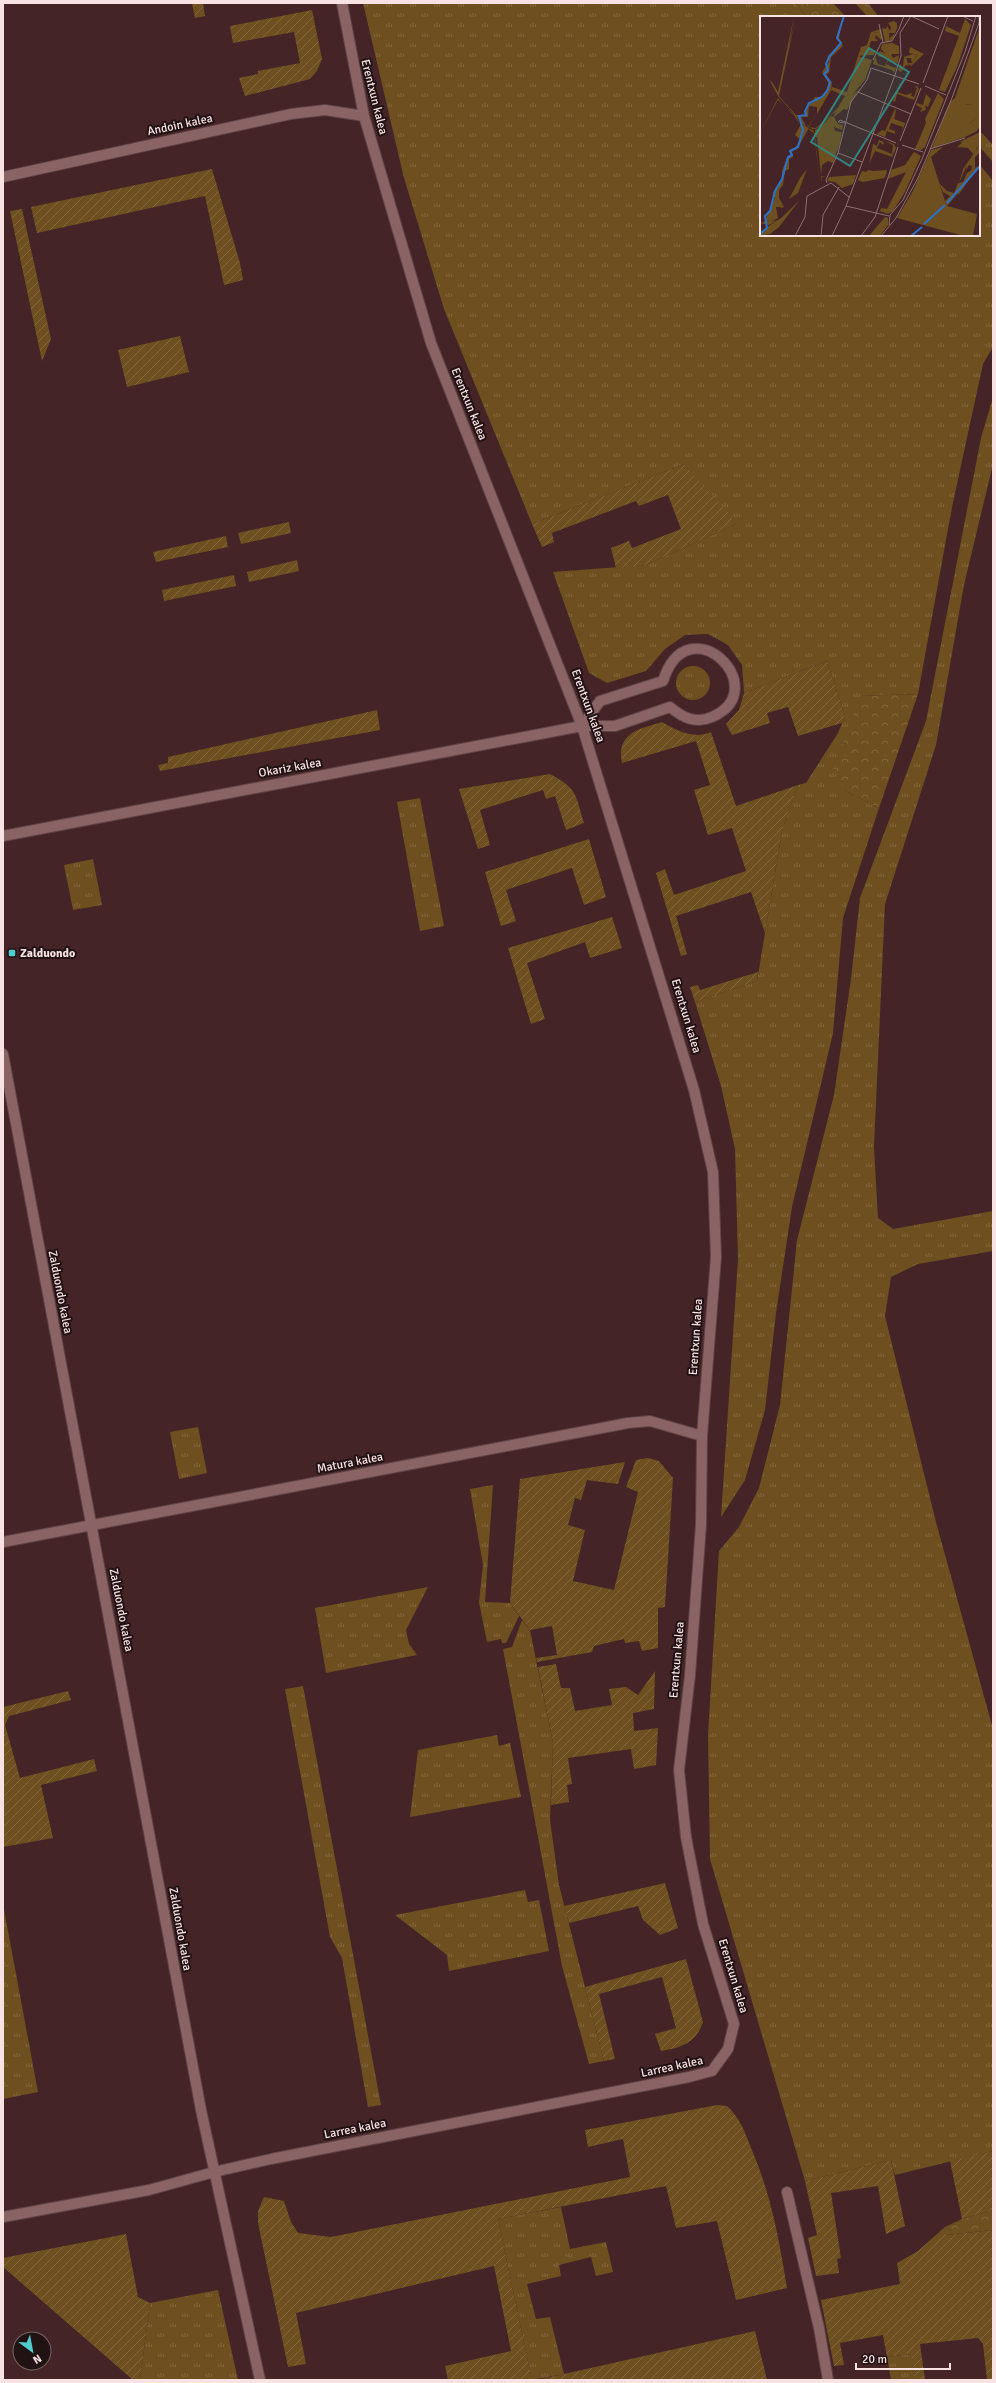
<svg xmlns="http://www.w3.org/2000/svg" width="996" height="2383" viewBox="0 0 996 2383" font-family="Signika,sans-serif">
<style>
.grass{fill:url(#grass-tufts)}
.forest{fill:url(#forest-crowns)}
.garden{fill:url(#garden-furrows)}
.lines{fill:none;stroke-linecap:round;stroke-linejoin:round}
.minor-casing{stroke:#5f4346;stroke-width:12}
.minor{stroke:#8a6365;stroke-width:10}
.poi-dot{fill:#52cdce;stroke:#211213;stroke-width:1.5}
.labels{text-anchor:middle;dominant-baseline:central;stroke-width:4;stroke-linejoin:round;paint-order:stroke}
.street-label{font-size:12px;fill:#f9e2e3;stroke:#211213}
.poi-label{font-size:12px;font-weight:bold;fill:#f9e2e3;stroke:#211213;text-anchor:start}
.inset-river{fill:none;stroke:#2a72cc;stroke-width:2}
.inset-road{fill:none;stroke:#8c7072;stroke-width:1}
.view{fill:#328680;fill-opacity:0.15;stroke:#328680;stroke-width:2}
.inset-edge{fill:none;stroke:#f9e2e3;stroke-width:2}
</style>
<defs>
<pattern id="grass-tufts" width="24" height="20" patternUnits="userSpaceOnUse"><rect width="24" height="20" fill="#6e4f1f"/><path d="M3 7l-1-3M5 7V3M7 7l1-3M15 17l-1-3M17 17v-4M19 17l1-3" fill="none" stroke="#83683f"/></pattern>
<pattern id="forest-crowns" width="20" height="18" patternUnits="userSpaceOnUse"><rect width="20" height="18" fill="#6e4f1f"/><path d="M2 6a3 3 0 1 1 6 0M12 15a3 3 0 1 1 6 0" fill="none" stroke="#83683f"/></pattern>
<pattern id="garden-furrows" width="10" height="10" patternUnits="userSpaceOnUse"><rect width="10" height="10" fill="#6e4f1f"/><path d="M-1 1l2-2M0 10L10 0M9 11l2-2" fill="none" stroke="#83683f"/></pattern>
</defs>
<rect width="100%" height="100%" fill="#442426"/>
<path class="grass" d="M 363,3 L 795,3 L 807,17 L 761,17 L 761,235 L 979,235 L 979,164 L 993,181 L 993,347 L 983,364 L 952,507 L 918,694 L 861,696 L 845,791 L 879,808 L 843,918 L 833,1033 L 792,1207 L 776,1313 L 765,1410 L 745,1480 L 721,1517 L 738,1259 L 735,1149 L 721,1086 L 695,1002 L 757,981 L 782,831 L 798,785 L 806,783 L 838,733 L 845,716 L 827,661 L 744,693 L 742,665 L 728,645 L 708,634 L 685,635 L 665,649 L 646,671 L 607,683 L 589,673 L 553,572 L 646,565 L 736,524 L 684,464 L 532,524 L 444,309 L 404,178 Z
M 855,3 L 868,3 L 879,17 L 868,17 Z
M 979,130 L 993,145 L 993,162 L 979,146 Z
M 993,397 L 993,464 L 964,585 L 936,745 L 885,904 L 874,1147 L 878,1218 L 893,1229 L 993,1211 L 993,1251 L 918,1264 L 891,1277 L 885,1316 L 936,1522 L 993,1729 L 993,2151 L 895,2175 L 891,2160 L 805,2181 L 710,1859 L 708,1735 L 719,1551 L 739,1527 L 759,1488 L 780,1405 L 797,1240 L 834,1095 L 851,979 L 860,898 L 926,721 L 981,438 Z
M676 683a17 17 0 1 1 34 0a17 17 0 1 1-34 0Z
M 420,798 L 444,926 L 420,931 L 397,802 Z
M 93,859 L 102,905 L 73,910 L 64,865 Z
M 198,1427 L 207,1473 L 179,1479 L 170,1432 Z
M 493,1485 L 485,1602 L 510,1603 L 519,1616 L 506,1643 L 502,1643 L 501,1639 L 487,1642 L 479,1602 L 483,1565 L 470,1489 Z
M 428,1587 L 406,1630 L 409,1644 L 417,1655 L 326,1673 L 315,1608 Z
M 522,1620 L 530,1630 L 553,1743 L 550,1820 L 559,1885 L 604,2061 L 589,2064 L 562,1966 L 503,1649 L 512,1647 Z
M 303,1686 L 381,2105 L 368,2107 L 342,1958 L 330,1937 L 285,1689 Z
M 497,1735 L 499,1746 L 510,1743 L 521,1797 L 410,1817 L 418,1750 Z
M 525,1890 L 528,1902 L 539,1900 L 549,1951 L 449,1971 L 447,1955 L 395,1915 Z
M 3,1904 L 38,2092 L 3,2099 Z
M 561,2207 L 570,2249 L 606,2242 L 613,2272 L 596,2276 L 591,2257 L 559,2265 L 561,2276 L 527,2284 L 536,2319 L 550,2317 L 564,2374 L 532,2380 L 498,2219 Z
M 218,2290 L 238,2380 L 140,2380 L 150,2303 Z
M 912,2354 L 914,2380 L 891,2380 L 887,2357 Z"/>
<path class="forest" d="M 795,3 L 833,3 L 846,17 L 807,17 Z
M 918,694 L 879,808 L 845,791 L 833,770 L 861,696 Z
M 993,2210 L 993,2230 L 945,2235 L 945,2227 L 962,2219 Z"/>
<path class="garden" d="M 192,3 L 203,3 L 205,16 L 195,18 Z
M 312,10 L 322,59 L 317,71 L 310,79 L 245,96 L 239,78 L 258,74 L 258,71 L 300,63 L 294,32 L 233,43 L 230,26 Z
M 212,169 L 240,263 L 243,280 L 224,285 L 205,196 L 37,233 L 31,207 Z
M 22,209 L 51,339 L 42,361 L 10,211 Z
M 180,336 L 189,372 L 127,387 L 118,350 Z
M 684,464 L 728,512 L 736,524 L 646,565 L 616,568 L 611,548 L 629,541 L 632,548 L 681,529 L 668,495 L 639,506 L 636,501 L 552,533 L 554,542 L 542,547 L 532,524 Z
M 289,522 L 291,533 L 241,544 L 238,533 Z
M 226,536 L 228,547 L 156,562 L 153,552 Z
M 297,560 L 299,571 L 249,582 L 247,572 Z
M 234,575 L 236,586 L 164,601 L 162,590 Z
M 827,661 L 845,716 L 842,723 L 798,736 L 788,707 L 767,713 L 770,723 L 732,735 L 726,724 L 739,710 L 744,693 Z
M 377,710 L 380,730 L 160,771 L 158,765 L 168,763 L 168,757 Z
M 662,722 C 676,730 694,740 711,732 L 736,806 L 798,785 L 782,831 L 765,933 L 751,892 L 676,916 L 687,954 L 681,956 L 656,873 L 665,869 L 674,895 L 746,871 L 732,828 L 708,835 L 694,790 L 710,785 L 696,741 L 622,763 C 616,733 639,729 662,722 Z
M 550,774 C 578,789 575,794 584,823 L 566,830 L 555,796 L 546,799 L 543,790 L 480,810 L 490,845 L 478,849 L 459,789 Z
M 589,839 L 606,897 L 584,905 L 572,868 L 506,890 L 516,921 L 501,926 L 485,872 Z
M 612,917 L 622,948 L 590,958 L 585,942 L 527,963 L 545,1019 L 531,1024 L 508,948 Z
M 758,972 L 757,981 L 695,1002 L 690,987 L 698,985 L 700,990 Z
M 648,1458 L 659,1461 L 673,1478 L 665,1607 L 658,1608 L 658,1648 L 642,1651 L 639,1641 L 625,1643 L 624,1639 L 594,1646 L 592,1652 L 537,1662 L 536,1658 L 557,1655 L 552,1626 L 530,1630 L 510,1603 L 520,1479 L 625,1462 L 618,1484 L 587,1480 L 581,1500 L 575,1498 L 568,1525 L 585,1530 L 573,1581 L 614,1590 L 638,1492 L 626,1487 L 636,1460 Z
M 556,1664 L 561,1688 L 570,1688 L 575,1711 L 612,1705 L 609,1689 L 626,1687 L 638,1695 L 655,1671 L 654,1709 L 633,1713 L 634,1731 L 658,1728 L 656,1765 L 634,1769 L 631,1749 L 568,1758 L 572,1784 L 567,1785 L 569,1802 L 551,1805 L 553,1743 L 538,1667 Z
M 68,1691 L 71,1700 L 9,1716 L 5,1725 L 20,1778 L 94,1759 L 97,1771 L 41,1785 L 53,1838 L 3,1847 L 3,1707 Z
M 665,1883 L 678,1928 L 660,1935 L 643,1920 L 638,1906 L 569,1923 L 564,1906 Z
M 686,1959 L 703,2022 C 696,2043 681,2048 661,2051 L 655,2034 L 676,2028 L 662,1977 L 599,1994 L 615,2059 L 604,2061 L 585,1987 Z
M 717,2105 L 727,2106 C 740,2118 745,2132 751,2148 C 771,2194 779,2239 787,2288 L 736,2300 L 717,2221 L 676,2228 L 666,2186 L 498,2219 L 532,2380 L 448,2380 L 445,2366 L 511,2351 L 494,2266 L 296,2313 L 306,2364 L 288,2367 L 258,2223 L 258,2211 L 264,2197 L 284,2201 L 291,2222 L 298,2233 L 331,2237 L 630,2177 L 623,2139 L 588,2147 L 585,2130 Z
M 993,2151 L 993,2210 L 962,2219 L 950,2161 Z
M 891,2160 L 905,2226 L 886,2234 L 878,2186 L 831,2193 L 841,2258 L 837,2259 L 839,2273 L 816,2276 L 808,2238 L 817,2235 L 805,2181 Z
M 945,2227 L 946,2235 L 993,2230 L 993,2380 L 987,2380 L 983,2344 L 978,2338 L 920,2344 L 925,2380 L 914,2380 L 911,2354 L 887,2357 L 883,2335 L 840,2343 L 844,2365 L 834,2366 L 821,2300 L 900,2284 L 897,2263 L 918,2251 Z
M 126,2234 L 138,2297 L 150,2303 L 140,2380 L 133,2380 L 3,2267 L 3,2258 Z
M 755,2331 L 767,2380 L 536,2380 L 564,2374 Z"/>
<g class="lines">
<defs>
<path id="minor" d="M 3,177 L 291,114 L 325,110 L 364,116
M 3,836 L 582,726 L 615,726 L 670,707 C 683,718 696,724 712,717 C 776,689 688,602 663,681 L 600,701 L 582,726
M 3,1054 L 201,2110 L 260,2380
M 3,1542 L 628,1423 L 650,1421 L 702,1436
M 787,2192 L 819,2328 L 828,2380
M 3,2217 L 149,2190 L 214,2172 L 271,2159 L 689,2077 L 712,2071 L 728,2049 L 734,2024 L 703,1924 L 686,1837 L 679,1770 L 690,1675 L 701,1525 L 702,1436 L 716,1257 L 713,1172 L 694,1090 L 582,726 L 431,343 L 364,116 L 342,3"/>
</defs>
<use href="#minor" class="minor-casing"/>
<use href="#minor" class="minor"/>
</g>
<rect class="poi-dot" x="8" y="949" width="8" height="8" rx="2"/>
<g class="labels">
<g class="street-label">
<text transform="translate(374 97) rotate(76)">Erentxun kalea</text>
<text transform="translate(180 125) rotate(-12)">Andoin kalea</text>
<text transform="translate(469 404) rotate(68)">Erentxun kalea</text>
<text transform="translate(588 706) rotate(70)">Erentxun kalea</text>
<text transform="translate(290 768) rotate(-10)">Okariz kalea</text>
<text transform="translate(686 1016) rotate(73)">Erentxun kalea</text>
<text transform="translate(60 1292) rotate(79)">Zalduondo kalea</text>
<text transform="translate(696 1337) rotate(-86)">Erentxun kalea</text>
<text transform="translate(350 1463) rotate(-11)">Matura kalea</text>
<text transform="translate(121 1610) rotate(79)">Zalduondo kalea</text>
<text transform="translate(677 1660) rotate(-85)">Erentxun kalea</text>
<text transform="translate(180 1929) rotate(80)">Zalduondo kalea</text>
<text transform="translate(733 1976) rotate(73)">Erentxun kalea</text>
<text transform="translate(672 2067) rotate(-12)">Larrea kalea</text>
<text transform="translate(355 2129) rotate(-11)">Larrea kalea</text>
</g>
<g class="poi-label">
<text x="20" y="953">Zalduondo</text>
</g>
</g>
<g transform="translate(760 16)">
<rect width="220" height="220" fill="#442426"/>
<path d="M 34,0 L 29,30 L 36,0 L 19,80 L 36,99 L 40,109 L 34,99 L 18,84 L 0,117 L 18,82 L 22,88 L 35,99 L 18,80 L 26,42 L 18,80 L 10,65 L 0,59 L 12,66 L 18,76 ZM 220,10 L 220,110 L 217,115 L 205,121 L 172,132 L 190,86 L 195,82 ZM 206,88 L 212,89 L 216,96 L 217,102 L 210,107 ZM 153,38 L 158,39 L 152,47 L 151,42 L 146,42 L 149,50 L 146,49 L 141,56 L 138,54 L 140,48 L 143,51 L 144,41 ZM 98,40 L 112,44 L 105,64 L 91,80 L 99,73 L 87,94 L 84,93 L 74,101 L 78,108 L 83,109 L 82,114 L 74,111 L 75,115 L 82,116 L 80,127 L 73,147 L 68,145 L 62,149 L 61,160 L 66,161 L 62,161 L 62,168 L 57,121 L 55,121 L 60,167 L 54,117 L 48,113 L 53,114 L 55,118 L 55,114 L 60,112 L 71,100 L 73,101 L 76,96 L 71,99 L 62,109 L 56,113 L 52,113 L 46,109 L 49,110 L 56,97 L 49,111 L 56,112 L 77,93 L 85,80 L 71,74 L 72,71 L 87,76 ZM 140,67 L 142,67 L 138,76 L 146,79 L 152,77 L 151,80 L 154,81 L 157,72 L 155,71 L 157,70 L 159,73 L 154,84 L 137,78 L 135,86 L 133,85 ZM 166,78 L 171,83 L 168,91 L 165,89 L 166,94 L 160,96 L 162,92 L 156,89 L 159,82 L 157,87 L 163,89 ZM 135,93 L 136,95 L 134,103 L 145,107 L 148,99 L 142,116 L 143,111 L 131,107 L 129,113 L 135,115 L 135,118 L 127,115 L 125,121 L 117,118 L 122,114 L 125,115 ZM 220,116 L 220,136 L 215,141 L 215,152 L 211,156 L 212,150 L 209,149 L 206,154 L 207,149 L 199,167 L 203,153 L 219,130 L 217,132 L 200,126 ZM 119,124 L 124,126 L 123,129 L 120,126 L 117,132 L 132,138 L 133,129 L 124,125 L 134,128 L 136,132 L 132,141 L 115,135 L 109,148 L 113,128 L 117,130 ZM 183,131 L 171,141 L 185,185 L 187,190 L 217,198 L 213,220 L 204,220 L 137,202 L 153,175 L 171,134 ZM 47,153 L 38,177 L 29,183 L 40,162 ZM 13,183 L 12,195 L 9,200 L 11,206 L 18,204 L 9,209 L 0,207 L 4,206 L 9,196 Z" fill="#6e4f1f" fill-rule="evenodd"/>
<path d="M 83,0 L 79,22 L 83,30 L 71,41 L 69,57 L 66,58 L 72,67 L 71,74 L 57,98 L 57,91 L 49,90 L 48,101 L 41,101 L 46,110 L 41,107 L 36,99 L 45,99 L 48,88 L 52,87 L 55,81 L 63,81 L 65,78 L 69,68 L 62,56 L 69,46 L 68,40 L 80,27 L 76,22 ZM 121,13 L 123,22 L 122,24 L 120,17 L 114,16 L 106,37 L 108,39 L 98,40 L 101,31 L 107,29 L 111,16 ZM 41,108 L 49,112 L 37,133 L 31,136 L 33,141 L 29,143 L 29,153 L 25,155 L 23,169 L 19,174 L 19,182 L 24,191 L 21,192 L 15,181 L 13,183 L 13,177 L 22,162 L 22,155 L 27,142 L 31,141 L 30,135 L 35,133 L 40,123 L 35,119 ZM 220,149 L 199,178 L 194,177 L 198,167 L 203,166 L 207,157 ZM 39,185 L 19,211 L 10,218 L 0,220 L 0,216 L 21,202 Z" fill="#6e4f1f"/>
<path d="M 203,88 L 212,89 L 219,96 L 217,102 L 210,107 L 202,107 L 196,100 L 197,91 Z" fill="#6e4f1f"/>
<path d="M 205,3 L 211,9 L 197,51 L 185,76 L 179,74 L 199,20 L 185,15 L 186,10 L 200,17 ZM 178,77 L 184,83 L 165,131 L 161,134 L 155,133 L 166,107 L 165,103 ZM 154,136 L 161,140 L 145,176 L 133,195 L 128,198 L 120,195 L 121,192 L 127,193 L 146,156 L 128,163 L 131,154 L 145,149 ZM 108,154 L 113,155 L 127,154 L 125,162 L 102,166 L 98,164 L 102,155 L 106,156 ZM 96,159 L 93,168 L 82,172 L 75,166 L 67,165 L 69,161 ZM 125,201 L 128,202 L 128,209 L 120,220 L 109,220 Z" fill="#6e4f1f"/>
<path d="M 134,5 L 137,7 L 137,12 L 133,23 L 130,25 L 130,22 L 135,17 L 129,17 L 130,26 L 125,26 L 122,12 L 126,13 L 127,10 L 130,15 L 131,11 L 128,7 L 121,9 ZM 114,16 L 120,17 L 122,22 L 121,24 L 116,19 L 115,22 L 118,25 L 111,25 L 109,33 L 112,35 L 114,30 L 112,35 L 115,36 L 114,39 L 108,39 L 105,38 ZM 132,27 L 139,30 L 139,38 L 131,38 L 133,42 L 139,39 L 138,47 L 128,45 L 126,48 L 135,52 L 137,50 L 134,57 L 132,54 L 113,48 L 115,40 L 118,48 L 125,50 L 128,43 L 118,40 L 120,35 L 126,38 L 121,33 L 122,28 ZM 150,31 L 164,38 L 151,50 L 148,47 L 152,47 L 158,39 L 149,37 ZM 203,126 L 217,132 L 214,139 L 208,132 L 197,131 ZM 179,167 L 187,175 L 197,178 L 187,190 L 185,185 L 190,180 L 183,176 ZM 15,181 L 21,191 L 16,191 L 18,202 L 11,206 L 8,203 Z" fill="#6e4f1f"/>
<path class="inset-river" d="M 187,187 L 220,150M 164,208 L 185,189M 0,218 L 7,212 L 5,200 L 10,195 L 15,175 L 22,163 L 28,141 L 32,139 L 30,135 L 38,131 L 43,114 L 39,100 L 46,99 L 45,95 L 49,87 L 62,81 L 67,75 L 70,66 L 64,58 L 68,54 L 66,48 L 69,41 L 81,27 L 77,22 L 84,0M 151,220 L 162,211"/>
<path class="inset-road" d="M 151,0 L 179,13M 202,0 L 213,5M 119,8 L 123,27M 139,13 L 144,0M 113,44 L 121,27 L 132,25 L 139,13M 163,67 L 188,0M 165,70 L 186,79M 98,76 L 151,98M 85,107 L 78,106 L 80,104 L 136,127M 140,125 L 161,72M 142,129 L 163,136M 170,133 L 205,122M 78,137 L 102,146M 67,167 L 66,164 L 78,137 L 91,86 L 107,64 L 111,52 L 159,68M 86,190 L 129,200M 129,209 L 130,199 L 143,184 L 162,143 L 205,36 L 216,0M 35,220 L 45,201 L 47,180 L 71,167 L 89,181M 61,220 L 63,199 L 79,171M 72,220 L 86,190 L 135,59 L 141,40 L 140,17 L 151,0M 101,220 L 115,201 L 138,131M 121,220 L 136,202 L 158,162 L 192,82 L 219,7 L 219,0"/>
<path class="view" d="M 109,32 L 149,56 L 90,150 L 51,126 Z"/>
<rect width="220" height="220" class="inset-edge"/>
</g>
<rect width="996" height="2383" fill="none" stroke="#f9e2e3" stroke-width="8"/>
<g transform="translate(32 2351) rotate(148)"><circle r="19" fill="#211213" stroke="#776566"/>
<path d="M0-3L7 15L0 10L-7 15Z" fill="#52cdce"/>
<text y="-6" font-size="11" font-weight="bold" text-anchor="middle" fill="#f9e2e3">N</text>
</g>
<path d="M856 2363v6h94v-6" fill="none" stroke="#f9e2e3" stroke-width="2"/>
<text x="862" y="2363" font-size="12" fill="#f9e2e3" stroke="#211213" stroke-width="3" paint-order="stroke">20 m</text>
</svg>
